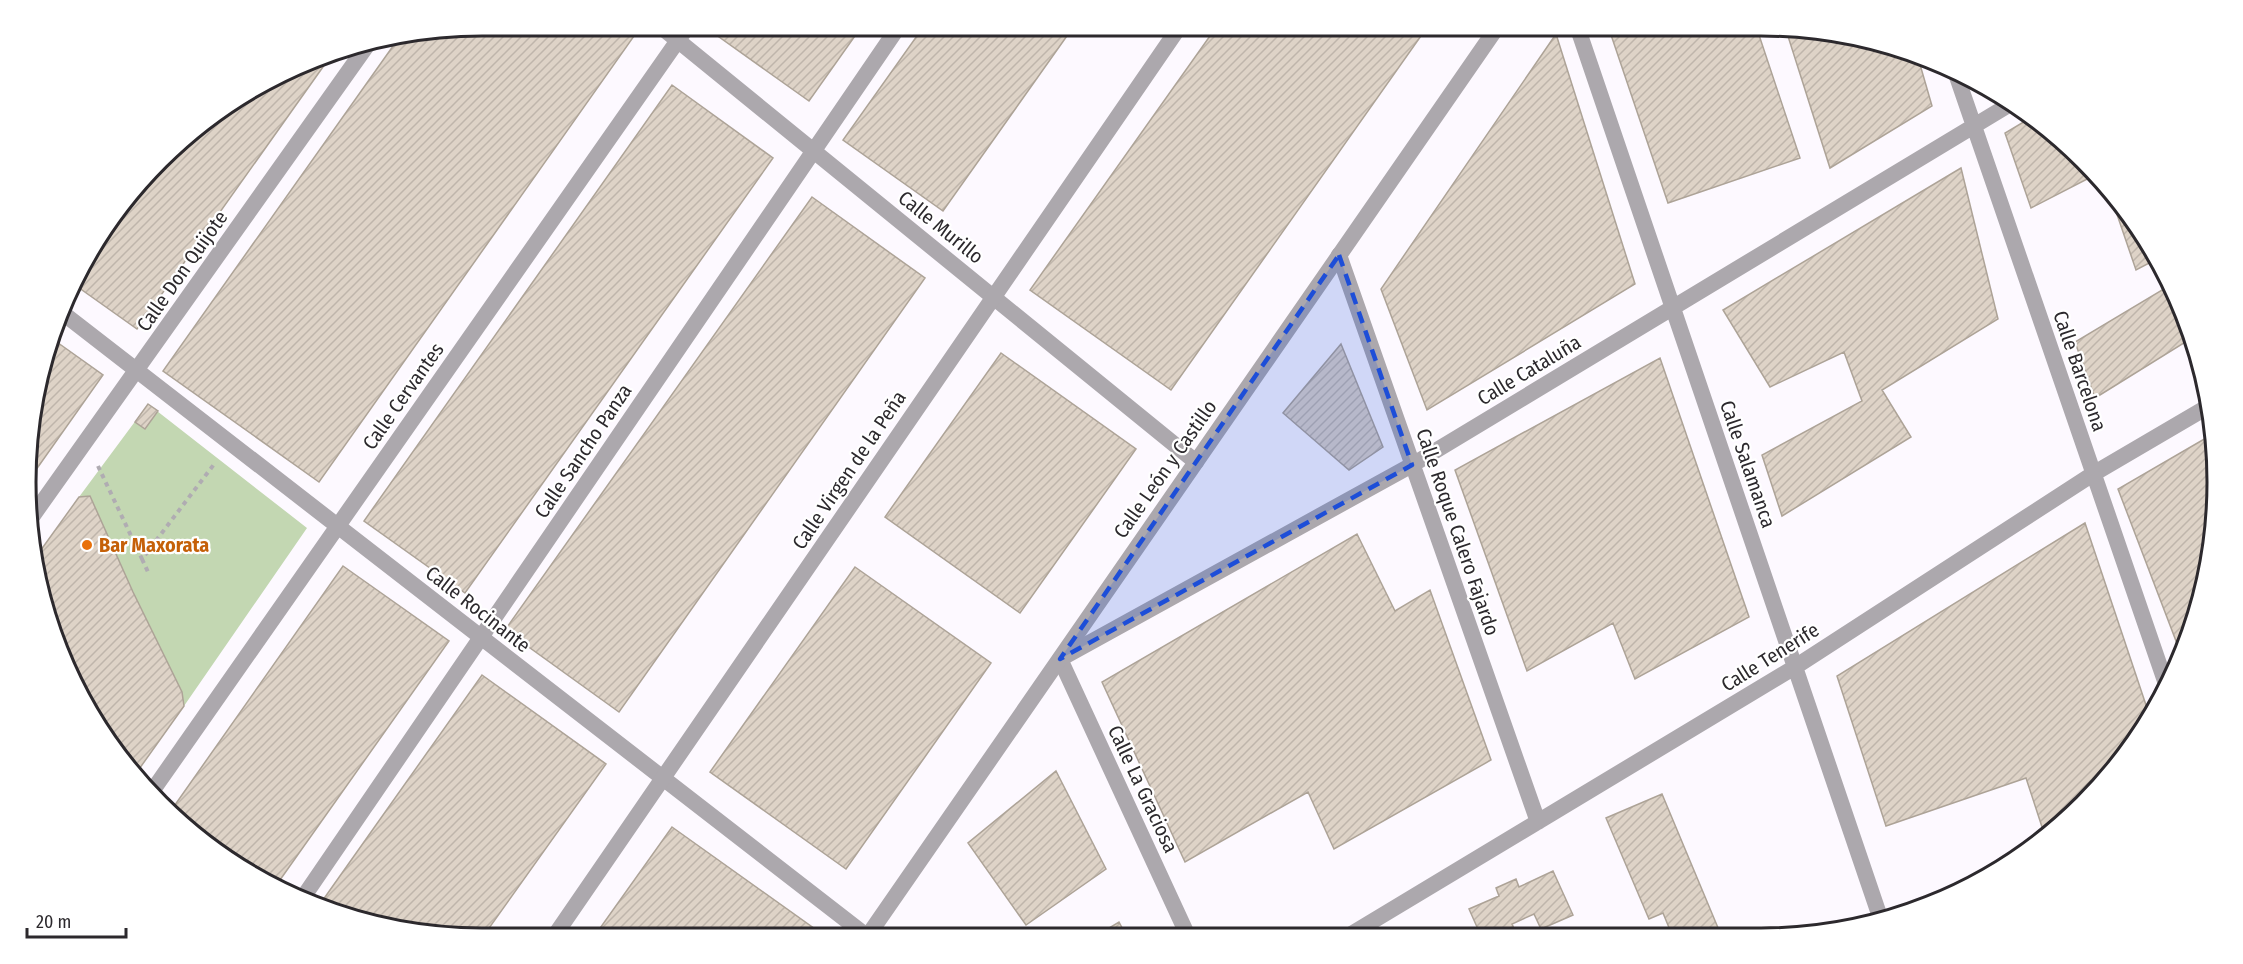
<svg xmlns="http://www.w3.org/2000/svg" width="2243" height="964" viewBox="0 0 2243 964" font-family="'Fira Sans Condensed',sans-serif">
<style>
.green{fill:#c3d7b2}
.building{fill:url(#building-hatch);stroke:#ada397;stroke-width:1.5}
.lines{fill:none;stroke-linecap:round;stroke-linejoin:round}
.path{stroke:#b0acb2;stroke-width:4;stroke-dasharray:4.5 4.5;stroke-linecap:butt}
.minor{stroke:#aca8ad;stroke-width:16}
.tertiary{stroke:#aca8ad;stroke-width:16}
.marked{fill:#1d4ed8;fill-opacity:0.2;stroke:#1d4ed8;stroke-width:4.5;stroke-dasharray:12 8;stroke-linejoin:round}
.food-dot{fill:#e8710a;stroke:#fff;stroke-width:2}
.labels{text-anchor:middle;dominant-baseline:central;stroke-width:4.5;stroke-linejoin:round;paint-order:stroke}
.street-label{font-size:20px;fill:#2c292d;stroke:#fff}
.food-label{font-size:20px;font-weight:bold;fill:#c56008;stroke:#fff;text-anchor:start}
.rim{fill:none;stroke:#2c292d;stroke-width:3}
</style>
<defs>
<pattern id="building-hatch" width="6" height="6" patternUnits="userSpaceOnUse" patternTransform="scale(1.5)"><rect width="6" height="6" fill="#ded3c7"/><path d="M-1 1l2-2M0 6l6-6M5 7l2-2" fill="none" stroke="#bfb5ab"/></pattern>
</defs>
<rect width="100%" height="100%" fill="#fdf9ff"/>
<path class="green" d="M 148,404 L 307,528 L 184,706 L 90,497 L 79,497 Z"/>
<path class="building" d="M 482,26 L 635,26 L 639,29 L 319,482 L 163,371 L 398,39 Z
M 706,26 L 862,26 L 809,101 L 705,27 Z
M 924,26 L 1074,26 L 943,211 L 843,140 Z
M 1217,26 L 1428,26 L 1171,390 L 1030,290 Z
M 1608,26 L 1756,26 L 1800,158 L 1668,203 Z
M 1786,30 L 1908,50 L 1917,54 L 1932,106 L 1830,168 Z
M 1556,34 L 1635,284 L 1427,410 L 1381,289 Z
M 335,50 L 137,329 L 75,285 L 86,254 L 181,139 L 254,86 Z
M 672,85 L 773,158 L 465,593 L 364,521 Z
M 2032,117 L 2062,139 L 2095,175 L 2031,208 L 2005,133 Z
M 1961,168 L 1998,319 L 1882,390 L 1911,437 L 1782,516 L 1762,455 L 1862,401 L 1844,352 L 1770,387 L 1723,310 Z
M 2109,191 L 2110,191 L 2123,204 L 2157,259 L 2136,270 Z
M 812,197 L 925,278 L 619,712 L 505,630 Z
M 2172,284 L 2192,338 L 2095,398 L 2075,342 Z
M 54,340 L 103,375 L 26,484 L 34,393 Z
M 1341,344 L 1383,447 L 1349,470 L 1283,413 Z
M 1001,353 L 1136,449 L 1020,613 L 885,517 Z
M 1660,358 L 1749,617 L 1635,679 L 1613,623 L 1527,671 L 1455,470 Z
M 148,404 L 158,411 L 145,429 L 135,422 Z
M 2213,434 L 2217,452 L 2214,542 L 2193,629 L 2181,654 L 2118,489 Z
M 90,496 L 133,592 L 182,692 L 184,706 L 137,772 L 86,710 L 34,571 L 33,561 L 79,497 Z
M 2085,523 L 2150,717 L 2140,736 L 2062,825 L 2045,836 L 2026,778 L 1886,826 L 1837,676 Z
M 1357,534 L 1395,611 L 1430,590 L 1491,760 L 1334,849 L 1308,792 L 1185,862 L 1102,682 Z
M 343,566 L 449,641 L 275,887 L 254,878 L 181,825 L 170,812 Z
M 855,567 L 991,663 L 846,869 L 710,772 Z
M 482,675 L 606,764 L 482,938 L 335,914 L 318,907 Z
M 1056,771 L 1106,869 L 1026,925 L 968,843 Z
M 1662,794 L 1721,935 L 1672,935 L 1663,913 L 1649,919 L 1606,818 Z
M 672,827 L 815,929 L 809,938 L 593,938 Z
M 1553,871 L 1573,915 L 1541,929 L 1534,914 L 1512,924 L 1517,935 L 1481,936 L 1469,909 L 1499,896 L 1496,888 L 1516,879 L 1519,887 Z
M 1119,922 L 1127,937 L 1094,937 Z"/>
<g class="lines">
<path class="path" d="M 98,466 L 142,559 L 215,463
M 142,559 L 148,572"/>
<path class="minor" d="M 660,26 L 1196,462
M 1577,26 L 1880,917
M 1955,71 L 2166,684
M 1339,255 L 1538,822
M 64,314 L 868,937
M 29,521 L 368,44
M 153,790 L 688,26
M 302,899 L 899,26
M 1188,936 L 1060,659 L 1412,465 L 2012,103
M 1348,936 L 1795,667 L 2093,474 L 2209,406"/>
<path class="tertiary" d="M 867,937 L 1498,26
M 553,938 L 1180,26"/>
</g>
<path class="marked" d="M 1339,255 L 1412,465 L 1060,659 L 1196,462 Z"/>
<circle class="food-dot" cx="87" cy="545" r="6"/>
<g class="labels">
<g class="street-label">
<text transform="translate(941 227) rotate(39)">Calle Murillo</text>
<text transform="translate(182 271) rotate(-55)">Calle Don Quijote</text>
<text transform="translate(1529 370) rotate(-31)">Calle Cataluña</text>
<text transform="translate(2080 371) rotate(71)">Calle Barcelona</text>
<text transform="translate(403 396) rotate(-55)">Calle Cervantes</text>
<text transform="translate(583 451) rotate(-56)">Calle Sancho Panza</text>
<text transform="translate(1748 464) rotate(71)">Calle Salamanca</text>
<text transform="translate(1165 469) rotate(-55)">Calle León y Castillo</text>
<text transform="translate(849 470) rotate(-56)">Calle Virgen de la Peña</text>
<text transform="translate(1458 532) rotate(71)">Calle Roque Calero Fajardo</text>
<text transform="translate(478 609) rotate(38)">Calle Rocinante</text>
<text transform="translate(1770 657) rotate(-32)">Calle Tenerife</text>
<text transform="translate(1143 789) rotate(65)">Calle La Graciosa</text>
</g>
<g class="food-label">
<text x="99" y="545">Bar Maxorata</text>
</g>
</g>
<path d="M0 0H2243V964H0ZM482 36H1761A446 446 0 0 1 2207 482V482A446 446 0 0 1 1761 928H482A446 446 0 0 1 36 482V482A446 446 0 0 1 482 36Z" fill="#fff" fill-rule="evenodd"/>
<path class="rim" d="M482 36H1761A446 446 0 0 1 2207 482V482A446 446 0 0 1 1761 928H482A446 446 0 0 1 36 482V482A446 446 0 0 1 482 36Z"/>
<path d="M27 928v9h99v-9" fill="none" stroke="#2c292d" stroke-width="3"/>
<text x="36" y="928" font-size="18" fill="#2c292d" stroke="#ffffff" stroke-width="4.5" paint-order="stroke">20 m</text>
</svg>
